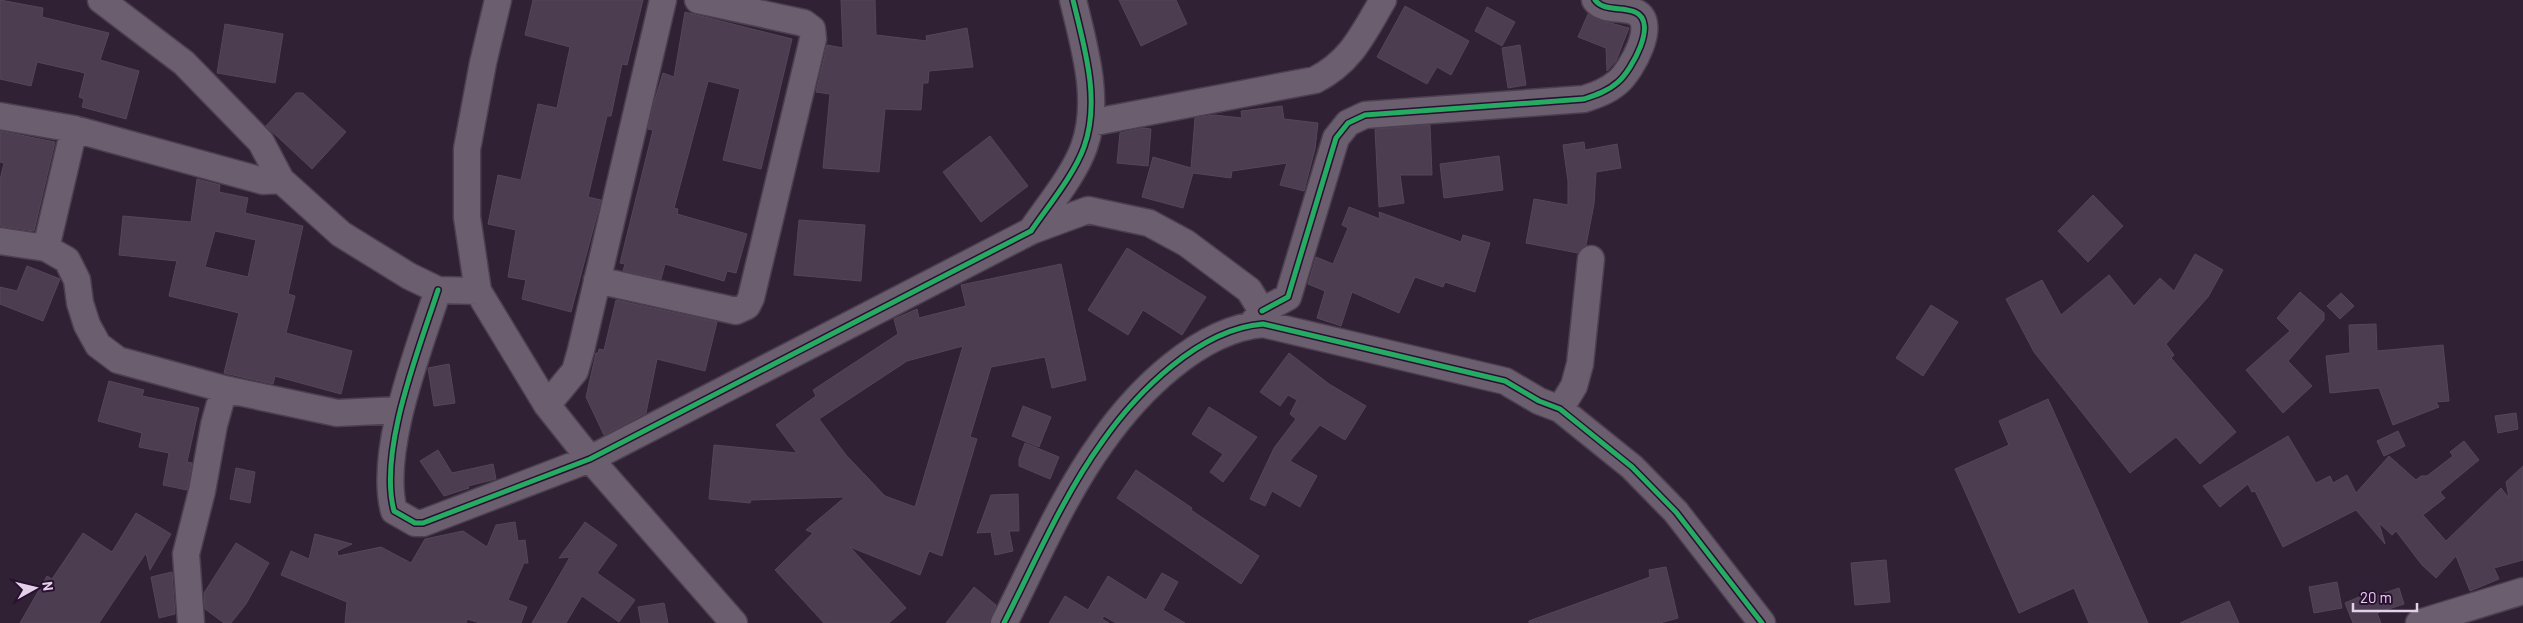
<svg xmlns="http://www.w3.org/2000/svg" width="2523" height="623" viewBox="0 0 2523 623" font-family="Barlow,sans-serif">
<style>
.building{fill:#4c3d50;stroke:#544758;fill-rule:evenodd}
.lines{fill:none;stroke-linecap:round;stroke-linejoin:round}
.minor-casing{stroke:#4c3f50;stroke-width:29}
.minor{stroke:#6b5e6e;stroke-width:26}
.cycleway-casing{stroke:#2b0f32;stroke-width:8}
.cycleway{stroke:#26ab63;stroke-width:5}
</style>
<rect width="100%" height="100%" fill="#302135"/>
<path class="building" d="M 0,0 L 43,8 L 42,17 L 109,33 L 100,60 L 139,71 L 126,119 L 82,107 L 84,99 L 79,97 L 85,73 L 37,62 L 31,86 L 0,79 Z
M 533,0 L 643,0 L 627,65 L 622,64 L 611,116 L 607,116 L 588,197 L 601,200 L 571,312 L 522,299 L 526,280 L 508,277 L 516,230 L 488,224 L 498,175 L 521,180 L 538,104 L 557,108 L 570,47 L 525,35 Z
M 841,0 L 875,0 L 876,35 L 927,41 L 926,36 L 967,28 L 973,67 L 929,71 L 928,83 L 923,83 L 921,110 L 885,109 L 879,172 L 823,168 L 830,94 L 816,92 L 827,45 L 843,48 Z
M 1119,0 L 1176,0 L 1187,24 L 1141,46 Z
M 1405,6 L 1469,41 L 1451,75 L 1437,67 L 1427,84 L 1377,57 Z
M 1487,7 L 1515,22 L 1502,46 L 1475,31 Z
M 685,12 L 792,39 L 761,169 L 723,160 L 740,89 L 708,81 L 674,208 L 678,209 L 677,214 L 747,234 L 736,273 L 727,271 L 724,281 L 665,264 L 661,279 L 623,271 L 625,264 L 620,263 L 653,130 L 648,129 L 653,106 L 663,73 L 674,77 Z
M 1588,14 L 1599,20 L 1629,28 L 1616,61 L 1607,71 L 1606,48 L 1578,37 Z
M 225,24 L 283,34 L 275,83 L 217,73 Z
M 1520,45 L 1526,85 L 1508,88 L 1502,48 Z
M 296,93 L 303,93 L 346,132 L 312,169 L 266,126 Z
M 1282,106 L 1284,119 L 1318,123 L 1315,149 L 1304,191 L 1280,185 L 1287,163 L 1232,171 L 1231,178 L 1193,173 L 1183,208 L 1142,197 L 1153,157 L 1191,168 L 1195,118 L 1214,115 L 1242,118 L 1241,111 Z
M 1430,125 L 1432,175 L 1400,175 L 1404,203 L 1379,207 L 1375,129 Z
M 1143,128 L 1151,129 L 1148,166 L 1117,163 L 1120,133 Z
M 0,131 L 55,142 L 34,231 L 0,226 L 0,180 L 4,163 L 0,162 Z
M 990,136 L 1028,186 L 981,222 L 943,172 Z
M 1584,142 L 1585,150 L 1617,144 L 1621,168 L 1596,172 L 1594,204 L 1586,245 L 1578,253 L 1526,243 L 1534,199 L 1568,205 L 1568,181 L 1563,145 Z
M 1499,156 L 1503,190 L 1444,198 L 1440,164 Z
M 197,179 L 220,185 L 219,192 L 248,198 L 245,213 L 303,226 L 288,294 L 295,296 L 286,333 L 352,351 L 341,394 L 275,376 L 273,384 L 224,373 L 239,313 L 169,296 L 177,261 L 119,255 L 123,216 L 191,222 ZM 215,231 L 256,240 L 248,277 L 205,267 Z
M 2093,195 L 2123,226 L 2088,262 L 2058,231 Z
M 1349,207 L 1380,219 L 1379,212 L 1461,242 L 1463,235 L 1490,243 L 1475,292 L 1445,282 L 1443,287 L 1415,277 L 1399,313 L 1352,292 L 1341,326 L 1317,318 L 1325,291 L 1308,284 L 1316,257 L 1333,264 L 1348,228 L 1342,225 Z
M 799,220 L 865,225 L 861,281 L 794,275 Z
M 1127,248 L 1206,297 L 1182,335 L 1143,310 L 1128,335 L 1088,310 Z
M 2195,254 L 2223,270 L 2208,297 L 2166,344 L 2174,355 L 2171,358 L 2236,432 L 2200,464 L 2176,437 L 2130,473 L 2034,352 L 2006,299 L 2042,280 L 2061,315 L 2109,275 L 2134,306 L 2160,278 L 2174,291 Z
M 1061,264 L 1086,380 L 1052,388 L 1045,357 L 991,367 L 970,437 L 977,439 L 942,556 L 929,551 L 920,575 L 850,547 L 906,608 L 889,623 L 824,623 L 775,570 L 813,533 L 806,530 L 845,497 L 751,500 L 750,503 L 709,499 L 714,445 L 797,453 L 776,425 L 816,396 L 813,390 L 898,334 L 894,319 L 917,309 L 919,318 L 966,306 L 961,285 ZM 963,346 L 915,507 L 885,496 L 846,455 L 819,419 L 907,361 Z
M 27,266 L 60,279 L 43,321 L 0,304 L 0,287 L 17,291 Z
M 2300,292 L 2324,313 L 2324,320 L 2288,361 L 2312,386 L 2283,413 L 2246,370 L 2290,331 L 2277,318 Z
M 2341,293 L 2354,306 L 2340,319 L 2327,306 Z
M 616,300 L 717,322 L 705,371 L 657,359 L 646,413 L 604,435 L 586,397 L 596,353 L 598,353 L 599,349 L 604,350 Z
M 1931,305 L 1958,322 L 1923,376 L 1896,358 Z
M 2376,324 L 2377,351 L 2443,345 L 2449,401 L 2436,402 L 2439,407 L 2393,425 L 2379,388 L 2330,393 L 2326,356 L 2350,353 L 2349,325 Z
M 1289,353 L 1329,384 L 1366,406 L 1345,440 L 1320,425 L 1290,461 L 1317,476 L 1300,507 L 1272,491 L 1265,506 L 1250,499 L 1274,448 L 1296,419 L 1290,414 L 1297,400 L 1288,395 L 1280,406 L 1260,392 Z
M 449,364 L 455,403 L 434,406 L 428,368 Z
M 109,381 L 144,390 L 142,396 L 199,408 L 187,462 L 192,463 L 187,490 L 163,485 L 169,453 L 139,447 L 142,433 L 98,421 Z
M 2048,399 L 2148,623 L 2089,623 L 2074,588 L 2019,613 L 1955,469 L 2009,445 L 1999,421 Z
M 1023,406 L 1051,417 L 1039,447 L 1012,436 Z
M 1209,407 L 1257,437 L 1223,482 L 1210,472 L 1223,454 L 1192,434 Z
M 2516,413 L 2518,429 L 2498,433 L 2495,416 Z
M 2398,431 L 2405,446 L 2384,456 L 2377,441 Z
M 2288,436 L 2316,483 L 2330,476 L 2333,483 L 2347,475 L 2356,493 L 2389,456 L 2416,480 L 2421,476 L 2427,476 L 2453,456 L 2450,452 L 2464,441 L 2479,460 L 2440,492 L 2445,498 L 2423,515 L 2446,541 L 2501,488 L 2509,498 L 2506,482 L 2523,466 L 2523,560 L 2494,568 L 2499,579 L 2470,591 L 2456,556 L 2436,578 L 2422,565 L 2396,531 L 2392,535 L 2379,523 L 2385,544 L 2356,510 L 2283,547 L 2255,491 L 2252,492 L 2248,484 L 2220,507 L 2203,486 Z
M 1025,443 L 1059,457 L 1050,479 L 1019,466 L 1019,459 Z
M 438,450 L 452,473 L 493,464 L 496,479 L 468,486 L 469,488 L 444,496 L 420,461 Z
M 236,468 L 255,472 L 250,503 L 230,499 Z
M 1136,470 L 1192,508 L 1191,510 L 1259,556 L 1241,584 L 1117,498 Z
M 1018,494 L 1019,531 L 1009,531 L 1013,551 L 995,555 L 991,532 L 977,533 L 991,495 Z
M 136,513 L 171,534 L 150,570 L 146,553 L 99,623 L 20,623 L 47,576 L 52,579 L 83,533 L 112,552 Z
M 515,522 L 518,541 L 525,540 L 528,563 L 524,563 L 508,600 L 527,607 L 521,623 L 480,623 L 467,619 L 466,623 L 345,623 L 347,602 L 281,575 L 291,551 L 309,559 L 315,534 L 352,544 L 337,551 L 338,556 L 381,547 L 411,563 L 425,539 L 463,531 L 487,547 L 496,525 Z
M 585,522 L 617,545 L 597,573 L 635,600 L 619,622 L 582,596 L 566,623 L 532,623 L 570,557 L 559,558 Z
M 236,543 L 269,563 L 246,604 L 231,623 L 224,623 L 205,609 L 204,593 Z
M 1886,560 L 1890,602 L 1855,605 L 1851,563 Z
M 1666,567 L 1678,618 L 1660,623 L 1529,623 L 1529,621 L 1650,577 L 1649,570 Z
M 172,572 L 175,614 L 159,618 L 151,577 Z
M 1162,573 L 1178,582 L 1163,610 L 1185,623 L 1116,623 L 1104,616 L 1102,619 L 1109,623 L 1049,623 L 1065,596 L 1088,610 L 1108,576 L 1146,600 Z
M 2337,582 L 2342,608 L 2314,613 L 2309,587 Z
M 974,587 L 996,605 L 989,623 L 946,623 Z
M 2399,588 L 2404,604 L 2377,613 L 2381,623 L 2353,623 L 2345,603 L 2368,593 L 2370,598 Z
M 2229,601 L 2239,623 L 2180,623 Z
M 664,603 L 668,623 L 641,623 L 638,607 Z"/>
<g class="lines">
<defs>
<path id="minor" d="M 101,0 L 184,63 L 261,142 L 281,180 L 341,234 L 409,276 L 438,290 L 478,291
M 498,0 L 483,63 L 467,149 L 467,217 L 478,291 L 547,405 L 590,459 L 734,623
M 0,116 L 74,129 L 263,181 L 281,180
M 1090,123 L 1315,80 C 1351,62 1363,34 1383,0
M 1031,231 L 1088,210 L 1149,223 L 1186,243 L 1249,290 L 1262,311 L 1251,325
M 0,241 L 46,248 L 67,260 L 77,280 L 80,303 L 87,325 L 98,345 L 118,360 L 224,389 L 337,413 L 400,410
M 46,248 L 74,129
M 597,280 L 736,311 L 747,306 L 751,298 L 813,39 L 812,29 L 804,23 L 698,0
M 438,290 C 419,349 378,451 394,511 L 415,523 L 423,523 L 590,459 L 1031,231 C 1048,206 1074,175 1084,147 C 1101,100 1084,46 1073,0
M 1262,311 L 1288,297 L 1336,138 L 1348,123 L 1365,115 L 1584,99 C 1596,95 1608,91 1618,82 C 1631,71 1659,22 1635,12 C 1622,6 1604,12 1595,0
M 547,405 L 575,371 L 581,350 L 663,0
M 1560,409 L 1574,386 L 1580,364 L 1591,259
M 191,623 L 186,554 L 202,491 L 214,425 L 224,389
M 1004,623 C 1034,564 1063,496 1102,442 C 1137,392 1199,329 1263,324 L 1505,381 L 1539,401 L 1560,409 L 1632,467 L 1676,512 L 1762,623
M 2419,623 L 2523,591"/>
</defs>
<use href="#minor" class="minor-casing"/>
<use href="#minor" class="minor"/>
<defs>
<path id="cycleway" d="M 438,290 C 419,349 378,451 394,511 L 415,523 L 423,523 L 590,459 L 1031,231 C 1048,206 1074,175 1084,147 C 1101,100 1084,46 1073,0
M 1262,311 L 1288,297 L 1336,138 L 1348,123 L 1365,115 L 1584,99 C 1596,95 1608,91 1618,82 C 1631,71 1659,22 1635,12 C 1622,6 1604,12 1595,0
M 1004,623 C 1034,564 1063,496 1102,442 C 1137,392 1199,329 1263,324 L 1505,381 L 1539,401 L 1560,409 L 1632,467 L 1676,512 L 1762,623"/>
</defs>
<use href="#cycleway" class="cycleway-casing"/>
<use href="#cycleway" class="cycleway"/>
</g>
<g transform="translate(35 588) rotate(82)" stroke="#2b0f32" stroke-width="4" paint-order="stroke">
<path d="M0-4L9 19L0 12L-9 19Z" fill="#e3d1e9"/>
<text y="-8" font-size="14" font-weight="bold" text-anchor="middle" fill="#e3d1e9">N</text>
</g>
<path d="M2353 603v8h64v-8" fill="none" stroke="#e3d1e9" stroke-width="2.5"/>
<text x="2360" y="603" font-size="15" fill="#e3d1e9" stroke="#2b0f32" stroke-width="4" paint-order="stroke">20 m</text>
</svg>
